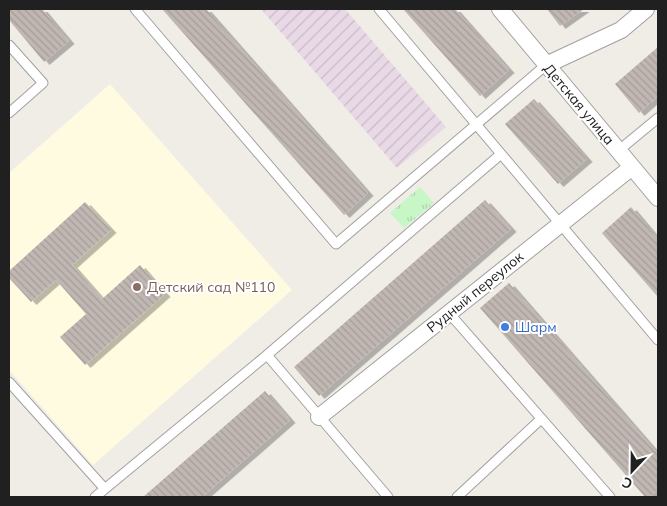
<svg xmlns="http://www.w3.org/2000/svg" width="667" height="506" viewBox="0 0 667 506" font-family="Mulish,sans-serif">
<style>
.industrial{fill:url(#industrial-furrows)}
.education{fill:#fefbe1}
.park{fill:url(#park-tufts)}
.building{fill:url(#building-back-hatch);filter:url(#shadow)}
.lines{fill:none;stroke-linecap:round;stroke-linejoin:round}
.service-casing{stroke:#a1a1a1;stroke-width:11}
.minor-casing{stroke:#a1a1a1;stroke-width:18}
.service{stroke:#fff;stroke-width:9}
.minor{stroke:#fff;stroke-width:16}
.education-dot{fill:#8d6e63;stroke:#fff;stroke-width:2}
.shop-dot{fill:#3f7fe0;stroke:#fff;stroke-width:2}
.labels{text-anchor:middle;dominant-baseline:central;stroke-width:4;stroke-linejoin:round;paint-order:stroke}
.street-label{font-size:14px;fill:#202020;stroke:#fff}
.education-label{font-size:14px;fill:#785e54;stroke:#fff;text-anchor:start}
.shop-label{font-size:14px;fill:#366cbe;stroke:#fff;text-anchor:start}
</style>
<defs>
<pattern id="industrial-furrows" width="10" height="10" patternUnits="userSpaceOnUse" patternTransform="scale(1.25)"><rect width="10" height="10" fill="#e9d9e7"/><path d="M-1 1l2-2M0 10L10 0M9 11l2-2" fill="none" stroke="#c8bac6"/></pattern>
<pattern id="park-tufts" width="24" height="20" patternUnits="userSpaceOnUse" patternTransform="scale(1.25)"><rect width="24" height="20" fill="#c7f7c6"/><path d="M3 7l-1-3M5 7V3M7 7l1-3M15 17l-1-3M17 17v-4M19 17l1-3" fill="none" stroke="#abd3aa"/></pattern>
<pattern id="building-back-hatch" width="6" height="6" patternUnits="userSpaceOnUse" patternTransform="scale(1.25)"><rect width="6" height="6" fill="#c0b7b3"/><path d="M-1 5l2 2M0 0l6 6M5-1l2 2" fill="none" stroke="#a59d9a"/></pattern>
<filter id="shadow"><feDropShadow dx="5.5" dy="3" stdDeviation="0" flood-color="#0004"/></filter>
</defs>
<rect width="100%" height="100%" fill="#f0ece6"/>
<path class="industrial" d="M 261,9 L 345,9 L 446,127 L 397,168 Z"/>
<path class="education" d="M 110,84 L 292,290 L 93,465 L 9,370 L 9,173 Z"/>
<path class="park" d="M 420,187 L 434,203 L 404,228 L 390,213 Z"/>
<path class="building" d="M 9,9 L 42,9 L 69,41 L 44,62 L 9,20 Z
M 162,9 L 206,9 L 368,193 L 344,215 Z
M 403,9 L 455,9 L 509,70 L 480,96 Z
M 547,9 L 584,9 L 560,26 Z
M 658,47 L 658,96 L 639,113 L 615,84 Z
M 534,99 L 587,159 L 558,184 L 505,124 Z
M 485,200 L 511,229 L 319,396 L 294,367 Z
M 85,202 L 111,230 L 72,265 L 102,299 L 140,265 L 165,294 L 85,365 L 60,337 L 86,314 L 56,280 L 31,302 L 9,278 L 9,271 Z
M 631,207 L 658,239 L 658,297 L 602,233 Z
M 509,283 L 658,454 L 658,490 L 649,497 L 645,497 L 480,308 Z
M 265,391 L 290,420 L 202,497 L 143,497 Z"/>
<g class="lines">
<defs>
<path id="service" d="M 135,9 L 336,244 L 546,65
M 379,9 L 658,340
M 9,45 L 43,83 L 9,113
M 618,151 L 658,118
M 449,313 L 610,497
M 267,355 L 501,154
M 9,382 L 105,489
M 95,497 L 267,355 L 388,497
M 457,497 L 541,419"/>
<path id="minor" d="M 500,9 L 658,198
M 546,65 L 621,30 L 646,9
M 319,417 L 632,167"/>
</defs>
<use href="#service" class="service-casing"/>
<use href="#minor" class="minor-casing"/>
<use href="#service" class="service"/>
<use href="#minor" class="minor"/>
</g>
<circle class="education-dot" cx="137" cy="287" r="5"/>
<circle class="shop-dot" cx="505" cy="327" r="5"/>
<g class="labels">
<g class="street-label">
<text transform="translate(579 104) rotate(50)">Детская улица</text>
<text transform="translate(475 292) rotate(-39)">Рудный переулок</text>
</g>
<g class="education-label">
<text x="147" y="287">Детский сад №110</text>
</g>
<g class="shop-label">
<text x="515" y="327">Шарм</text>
</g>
</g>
<rect width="667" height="506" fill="none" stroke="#202020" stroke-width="20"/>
<g transform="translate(632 471) rotate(202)" stroke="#ffffff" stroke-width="4" paint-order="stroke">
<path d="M0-4L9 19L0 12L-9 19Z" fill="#202020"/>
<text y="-8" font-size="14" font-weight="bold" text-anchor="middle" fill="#202020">С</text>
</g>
</svg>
